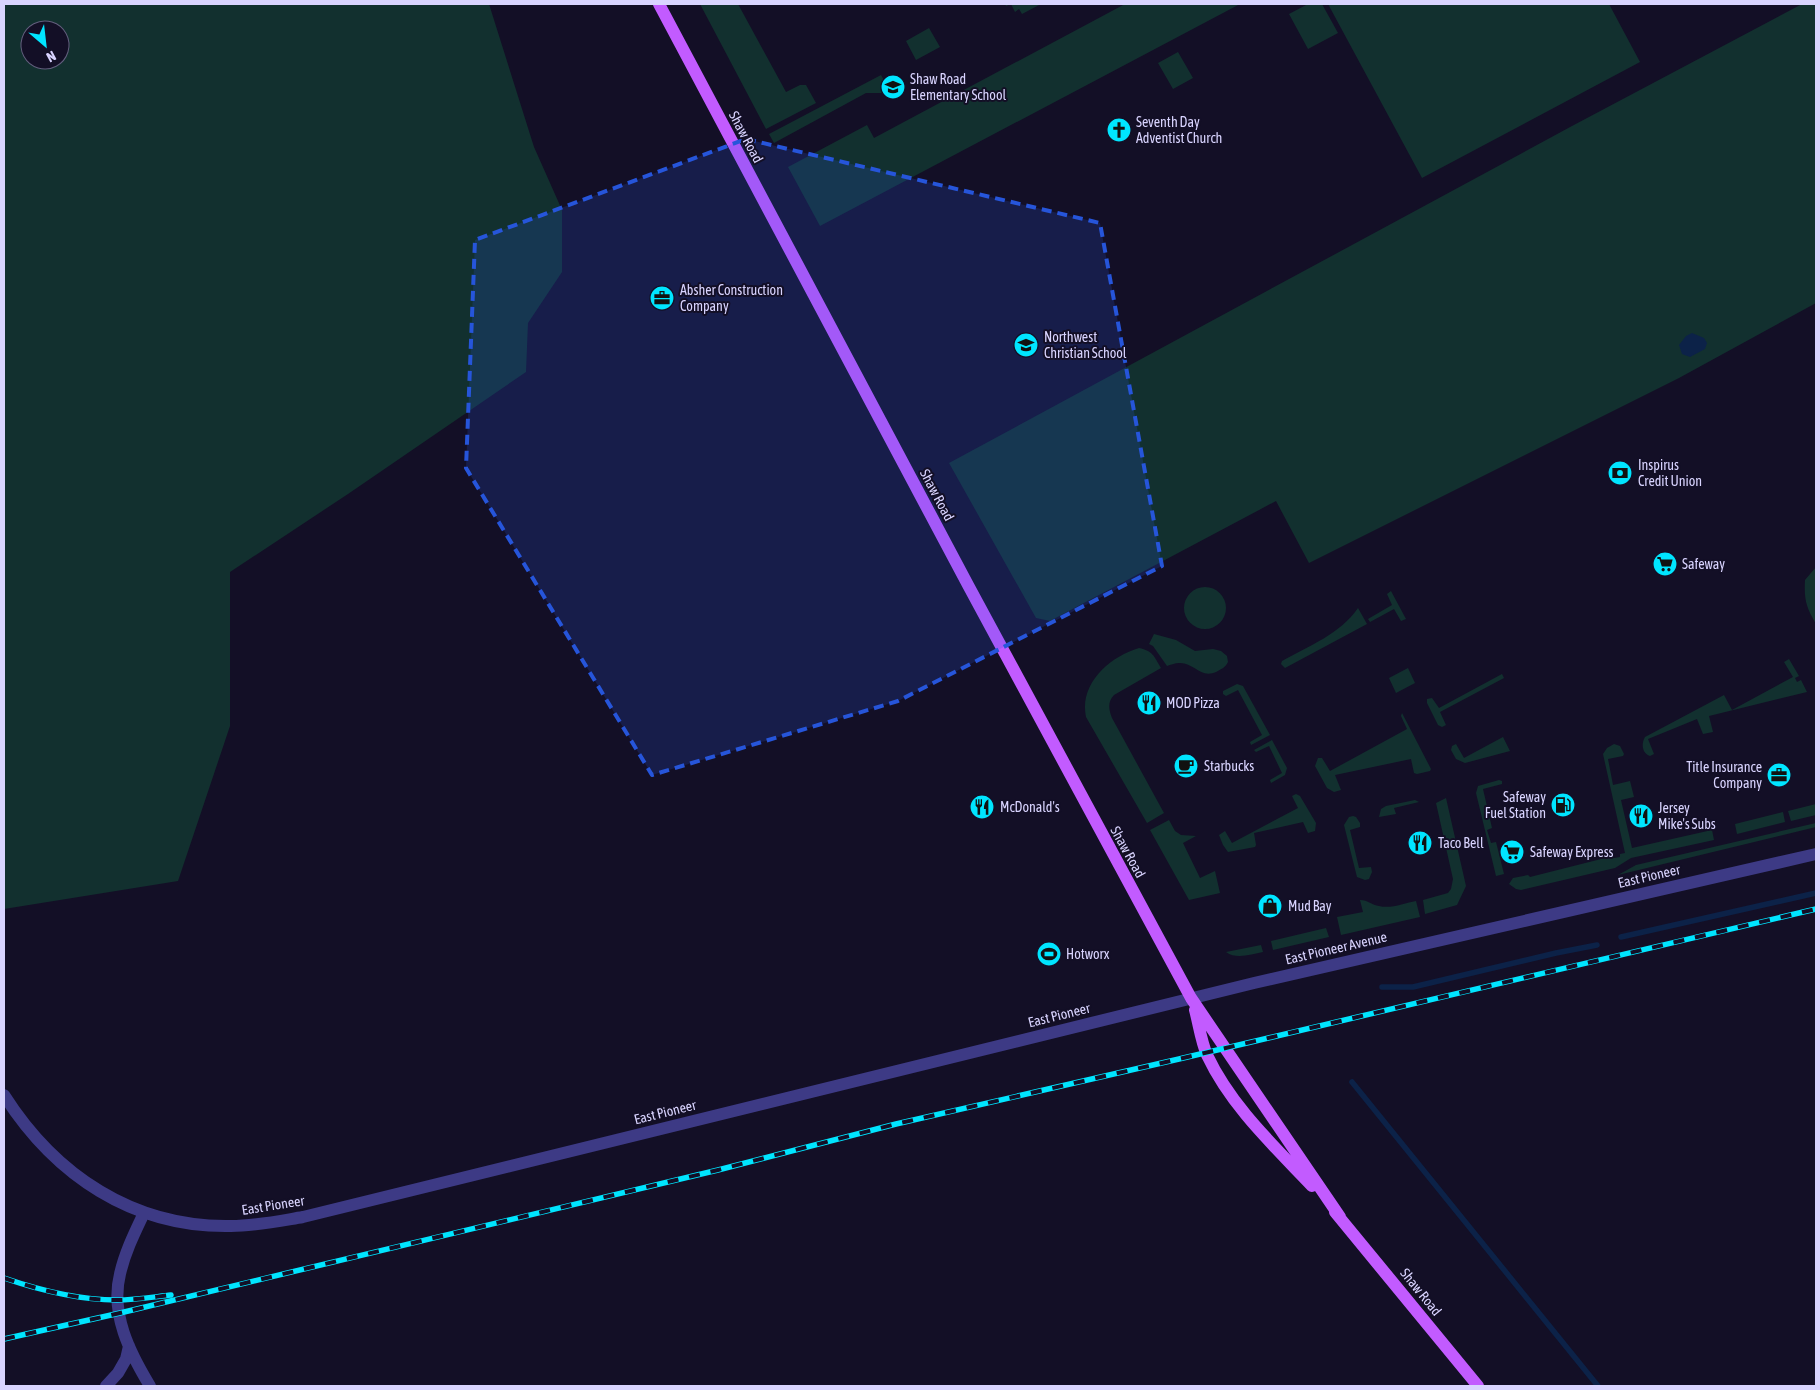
<svg xmlns="http://www.w3.org/2000/svg" width="1820" height="1390" viewBox="0 0 1820 1390" font-family="'Asap Condensed',sans-serif">
<style>
.green{fill:#12302f;fill-rule:evenodd}
.water{fill:#0c2248}
.lines{fill:none;stroke-linecap:round;stroke-linejoin:round}
.stream{stroke:#0c2248;stroke-width:5.5}
.minor{stroke:#3d3a85;stroke-width:12}
.major{stroke:#c25bff;stroke-width:12}
.rail-casing{stroke:#00e5ff;stroke-width:5.5}
.rail{stroke:#130f26;stroke-width:4;stroke-dasharray:11;stroke-linecap:butt}
.marked{fill:#2655da;fill-opacity:0.2;stroke:#2655da;stroke-width:4;stroke-dasharray:10 6;stroke-linejoin:round}
.labels{text-anchor:middle;dominant-baseline:central;stroke-width:4;stroke-linejoin:round;paint-order:stroke}
.poi-label{font-size:14px;fill:#d9d4ff;stroke:#130f26;text-anchor:start}
.street-label{font-size:14px;fill:#d9d4ff;stroke:#130f26}
</style>
<rect width="100%" height="100%" fill="#130f26"/>
<path class="green" d="M 4,4 L 489,4 L 534,147 L 562,210 L 562,272 L 528,323 L 526,372 L 348,494 L 230,572 L 230,726 L 178,881 L 4,909 ZM 30,30 L 60,30 L 60,60 L 30,60 Z
M 700,4 L 738,4 L 786,92 L 800,85 L 806,85 L 816,103 L 766,129 Z
M 1005,4 L 1041,4 L 1022,14 L 1019,9 L 1015,12 L 1011,4 L 1006,6 Z
M 1125,4 L 1240,4 L 820,226 L 788,167 L 867,125 L 874,138 Z
M 1308,4 L 1322,4 L 1338,33 L 1308,49 L 1289,14 Z
M 1328,4 L 1609,4 L 1640,62 L 1422,178 Z
M 1802,4 L 1816,4 L 1816,303 L 1679,378 L 1309,563 L 1276,501 L 1050,621 L 1036,618 L 949,463 L 1572,126 Z
M 929,28 L 940,47 L 916,60 L 906,41 Z
M 1178,52 L 1193,78 L 1173,89 L 1158,63 Z
M 881,75 L 890,91 L 886,93 L 866,93 L 774,143 L 769,134 Z
M 1816,567 L 1816,624 C 1806,607 1804,600 1805,580 Z
M1184 608a21 21 0 1 1 42 0a21 21 0 1 1-42 0Z
M 1391,591 L 1406,619 L 1401,621 L 1394,609 L 1370,622 L 1368,619 L 1392,605 L 1387,594 Z
M 1358,608 L 1367,624 L 1285,668 L 1281,664 L 1282,661 C 1309,646 1340,634 1358,608 Z
M 1154,634 L 1176,640 L 1195,651 L 1213,649 L 1221,651 L 1227,656 L 1228,662 C 1225,668 1221,669 1216,672 C 1200,679 1194,662 1179,663 C 1175,663 1170,665 1167,666 L 1153,646 L 1149,644 Z
M 1139,648 C 1153,651 1154,656 1161,668 L 1114,695 C 1107,702 1109,710 1112,718 L 1164,813 L 1147,823 L 1086,717 C 1079,684 1109,657 1139,648 Z
M 1789,659 L 1799,676 L 1795,678 L 1797,682 L 1801,680 L 1807,692 L 1709,716 L 1713,732 L 1703,734 L 1697,719 L 1648,739 L 1654,754 L 1650,756 C 1642,753 1641,744 1645,737 L 1724,695 L 1732,710 L 1793,677 L 1784,662 Z
M 1408,668 L 1415,683 L 1396,693 L 1389,678 Z
M 1502,674 L 1504,678 L 1440,712 L 1446,725 L 1442,727 L 1438,725 L 1427,703 L 1427,699 L 1432,698 L 1439,708 Z
M 1237,684 L 1243,686 L 1270,735 L 1251,745 L 1250,742 L 1262,735 L 1238,690 L 1226,696 L 1223,694 L 1223,691 Z
M 1402,713 L 1431,769 L 1430,771 L 1417,774 L 1414,773 L 1411,759 L 1335,775 L 1341,790 L 1334,792 L 1327,788 L 1315,766 L 1318,758 L 1322,758 L 1330,771 L 1407,729 L 1401,716 Z
M 1503,737 L 1510,751 L 1465,763 L 1456,759 L 1451,750 L 1452,746 L 1456,744 L 1464,758 Z
M 1272,740 L 1287,768 L 1285,775 L 1271,783 L 1270,780 L 1282,773 L 1269,746 L 1256,752 L 1254,750 Z
M 1614,744 L 1620,746 L 1624,754 L 1623,756 L 1608,759 L 1613,785 L 1630,781 L 1634,797 L 1621,800 L 1632,848 L 1712,830 L 1714,840 L 1631,858 L 1615,868 L 1521,890 L 1516,889 L 1509,884 L 1513,878 L 1528,875 L 1530,877 L 1613,856 L 1614,858 L 1620,857 L 1620,854 L 1625,853 L 1603,754 L 1607,748 Z
M 1499,780 L 1502,781 L 1502,784 L 1483,789 L 1492,828 L 1487,830 L 1491,843 L 1496,842 L 1504,874 L 1496,876 L 1476,793 L 1478,786 Z
M 1296,794 L 1300,796 L 1316,823 L 1315,831 L 1308,833 L 1303,822 L 1254,833 L 1256,845 L 1255,847 L 1228,852 L 1223,845 L 1219,835 L 1225,831 L 1232,843 L 1298,808 L 1292,796 Z
M 1446,798 L 1466,886 L 1457,905 L 1425,914 L 1423,900 L 1448,893 L 1451,889 L 1453,879 L 1436,803 Z
M 1415,800 L 1419,802 L 1394,808 L 1396,814 L 1379,817 L 1381,809 L 1386,806 Z
M 1816,804 L 1816,815 L 1791,821 L 1788,811 Z
M 1783,812 L 1785,822 L 1737,834 L 1735,824 Z
M 1353,816 L 1356,817 L 1360,823 L 1360,827 L 1350,830 L 1359,868 L 1371,867 L 1372,872 L 1369,879 L 1365,880 L 1357,877 L 1344,825 L 1349,817 Z
M 1169,820 L 1175,831 L 1181,835 L 1196,836 L 1183,843 L 1200,878 L 1215,871 L 1220,893 L 1189,900 L 1150,830 Z
M 1816,823 L 1816,827 L 1618,875 L 1636,865 Z
M 1360,900 C 1368,900 1372,905 1379,906 C 1391,909 1405,903 1416,901 L 1420,917 L 1341,935 L 1337,917 L 1363,912 Z
M 1326,928 L 1329,937 L 1273,950 L 1271,941 Z
M 1261,945 L 1263,952 C 1251,954 1237,960 1226,952 Z"/>
<path class="water" d="M 1692,333 L 1704,338 L 1707,343 L 1705,349 L 1690,357 L 1682,354 L 1679,345 L 1686,336 Z"/>
<g class="lines">
<path class="stream" d="M 1621,937 L 1816,893
M 1382,987 L 1413,987 L 1556,953 L 1597,945
M 1352,1082 L 1598,1386"/>
<path class="minor" d="M 4,1095 C 55,1175 133,1228 231,1226 C 255,1226 279,1221 303,1217 L 1254,983 L 1816,854
M 144,1213 C 135,1232 125,1252 120,1274 C 110,1314 130,1353 150,1386
M 106,1386 L 118,1373 L 126,1359 L 129,1346"/>
<path class="major" d="M 659,4 L 968,585 L 1191,998 L 1340,1217
M 1195,1010 C 1199,1025 1201,1041 1207,1055 C 1231,1106 1273,1145 1312,1186
M 1335,1212 L 1478,1386"/>
<defs>
<path id="rail" d="M 4,1278 C 39,1290 79,1300 117,1300 C 135,1300 153,1297 171,1295
M 4,1339 L 120,1313 L 718,1170 L 896,1124 L 1179,1059 L 1816,909"/>
</defs>
<use href="#rail" class="rail-casing"/>
<use href="#rail" class="rail"/>
</g>
<path class="marked" d="M 746,139 L 1100,223 L 1162,566 L 898,701 L 652,775 L 466,468 L 475,240 Z"/>
<defs>
<symbol id="school-disc" viewBox="-11 -11 22 22"><circle r="9.5" fill="#00e5ff" stroke="#130f26"/><path d="M0-5L7-2L0 1L-7-2ZM-4 1L0 2.5L4 1V4Q0 6-4 4Z" fill="#111"/></symbol>
<symbol id="church-disc" viewBox="-11 -11 22 22"><circle r="9.5" fill="#00e5ff" stroke="#130f26"/><path d="M-1.2-6h2.4v3.5h3.3v2.4h-3.3V6h-2.4V-.1h-3.3v-2.4h3.3Z" fill="#111"/></symbol>
<symbol id="office-disc" viewBox="-11 -11 22 22"><circle r="9.5" fill="#00e5ff" stroke="#130f26"/><path d="M-6-3h4V-5.5h4V-3h4V5H-6ZM-1-4.5V-3h2v-1.5ZM-6 0V1H6V0Z" fill="#111"/></symbol>
<symbol id="bank-disc" viewBox="-11 -11 22 22"><circle r="9.5" fill="#00e5ff" stroke="#130f26"/><path d="M-6-4H6V4H-6ZM0-2.3a2.3 2.3 0 1 0 0 4.6a2.3 2.3 0 1 0 0-4.6Z" fill="#111"/></symbol>
<symbol id="supermarket-disc" viewBox="-11 -11 22 22"><circle r="9.5" fill="#00e5ff" stroke="#130f26"/><path d="M-6-5.5h2.5l.6 2H6L4.5 2H-2.5L-4.4-4H-6ZM-1.5 3.2a1.3 1.3 0 1 0 .1 0ZM3 3.2a1.3 1.3 0 1 0 .1 0Z" fill="#111"/></symbol>
<symbol id="restaurant-disc" viewBox="-11 -11 22 22"><circle r="9.5" fill="#00e5ff" stroke="#130f26"/><path d="M-5-6h1v4h1v-4h1v4h1v-4h1v5L-1.5 .5V6h-2V.5L-5-1ZM5-6V6H3V1.5H1.5Q1.5-4 5-6Z" fill="#111"/></symbol>
<symbol id="cafe-disc" viewBox="-11 -11 22 22"><circle r="9.5" fill="#00e5ff" stroke="#130f26"/><path d="M-5.5-4.5H6V0H3Q3 3.5 0 3.5H-2.5Q-5.5 3.5-5.5 0ZM3-3.2v2h1.7v-2ZM-6 4.5H4V6H-6Z" fill="#111"/></symbol>
<symbol id="fuel-disc" viewBox="-11 -11 22 22"><circle r="9.5" fill="#00e5ff" stroke="#130f26"/><path d="M-5.5-6h7V0h2V4h1.3V-2.5L3-4.5l.8-.8L6-3V5H2.5V1h-1V6h-7ZM-4.2-4.7v3.2H.2V-4.7Z" fill="#111"/></symbol>
<symbol id="shop-disc" viewBox="-11 -11 22 22"><circle r="9.5" fill="#00e5ff" stroke="#130f26"/><path d="M-5-2.5h2.3a2.7 3.5 0 0 1 5.4 0H5L5.5 6h-11ZM-1.5-2.5h3a1.5 2.3 0 0 0-3 0Z" fill="#111"/></symbol>
<symbol id="stadium-disc" viewBox="-11 -11 22 22"><circle r="9.5" fill="#00e5ff" stroke="#130f26"/><path d="M0-5a6.5 5 0 1 0 0 10a6.5 5 0 1 0 0-10ZM-3.5-1.8h7v3.6h-7Z" fill="#111"/></symbol>
</defs>
<g fill-rule="evenodd">
<use href="#school-disc" x="879" y="73" width="28" height="28"/>
<use href="#church-disc" x="1105" y="116" width="28" height="28"/>
<use href="#office-disc" x="648" y="284" width="28" height="28"/>
<use href="#school-disc" x="1012" y="331" width="28" height="28"/>
<use href="#bank-disc" x="1606" y="459" width="28" height="28"/>
<use href="#supermarket-disc" x="1651" y="550" width="28" height="28"/>
<use href="#restaurant-disc" x="1135" y="689" width="28" height="28"/>
<use href="#cafe-disc" x="1172" y="752" width="28" height="28"/>
<use href="#office-disc" x="1765" y="761" width="28" height="28"/>
<use href="#fuel-disc" x="1549" y="791" width="28" height="28"/>
<use href="#restaurant-disc" x="968" y="793" width="28" height="28"/>
<use href="#restaurant-disc" x="1627" y="802" width="28" height="28"/>
<use href="#restaurant-disc" x="1406" y="829" width="28" height="28"/>
<use href="#supermarket-disc" x="1498" y="838" width="28" height="28"/>
<use href="#shop-disc" x="1256" y="892" width="28" height="28"/>
<use href="#stadium-disc" x="1035" y="940" width="28" height="28"/>
</g>
<g class="labels">
<g class="poi-label">
<text x="910" y="79">Shaw Road<tspan x="910" dy="16">Elementary School</tspan></text>
<text x="1136" y="122">Seventh Day<tspan x="1136" dy="16">Adventist Church</tspan></text>
<text x="680" y="290">Absher Construction<tspan x="680" dy="16">Company</tspan></text>
<text x="1044" y="337">Northwest<tspan x="1044" dy="16">Christian School</tspan></text>
<text x="1638" y="465">Inspirus<tspan x="1638" dy="16">Credit Union</tspan></text>
<text x="1682" y="564">Safeway</text>
<text x="1166" y="703">MOD Pizza</text>
<text x="1204" y="766">Starbucks</text>
<text x="1762" y="767" text-anchor="end">Title Insurance<tspan x="1762" dy="16">Company</tspan></text>
<text x="1546" y="797" text-anchor="end">Safeway<tspan x="1546" dy="16">Fuel Station</tspan></text>
<text x="1000" y="807">McDonald's</text>
<text x="1658" y="808">Jersey<tspan x="1658" dy="16">Mike's Subs</tspan></text>
<text x="1438" y="843">Taco Bell</text>
<text x="1530" y="852">Safeway Express</text>
<text x="1288" y="906">Mud Bay</text>
<text x="1066" y="954">Hotworx</text>
</g>
<g class="street-label">
<text transform="translate(746 137) rotate(62)">Shaw Road</text>
<text transform="translate(937 495) rotate(62)">Shaw Road</text>
<text transform="translate(1128 852) rotate(61)">Shaw Road</text>
<text transform="translate(1649 876) rotate(-13)">East Pioneer</text>
<text transform="translate(1336 948) rotate(-13)">East Pioneer Avenue</text>
<text transform="translate(1059 1015) rotate(-14)">East Pioneer</text>
<text transform="translate(665 1112) rotate(-14)">East Pioneer</text>
<text transform="translate(273 1205) rotate(-9)">East Pioneer</text>
<text transform="translate(1421 1292) rotate(51)">Shaw Road</text>
</g>
</g>
<rect width="1820" height="1390" fill="none" stroke="#d9d4ff" stroke-width="10"/>
<g transform="translate(45 45) rotate(152)"><circle r="24" fill="#130f26" stroke="#625e7d"/>
<path d="M0-4L9 19L0 12L-9 19Z" fill="#00e5ff"/>
<text y="-8" font-size="14" font-weight="bold" text-anchor="middle" fill="#d9d4ff">N</text>
</g>
</svg>
